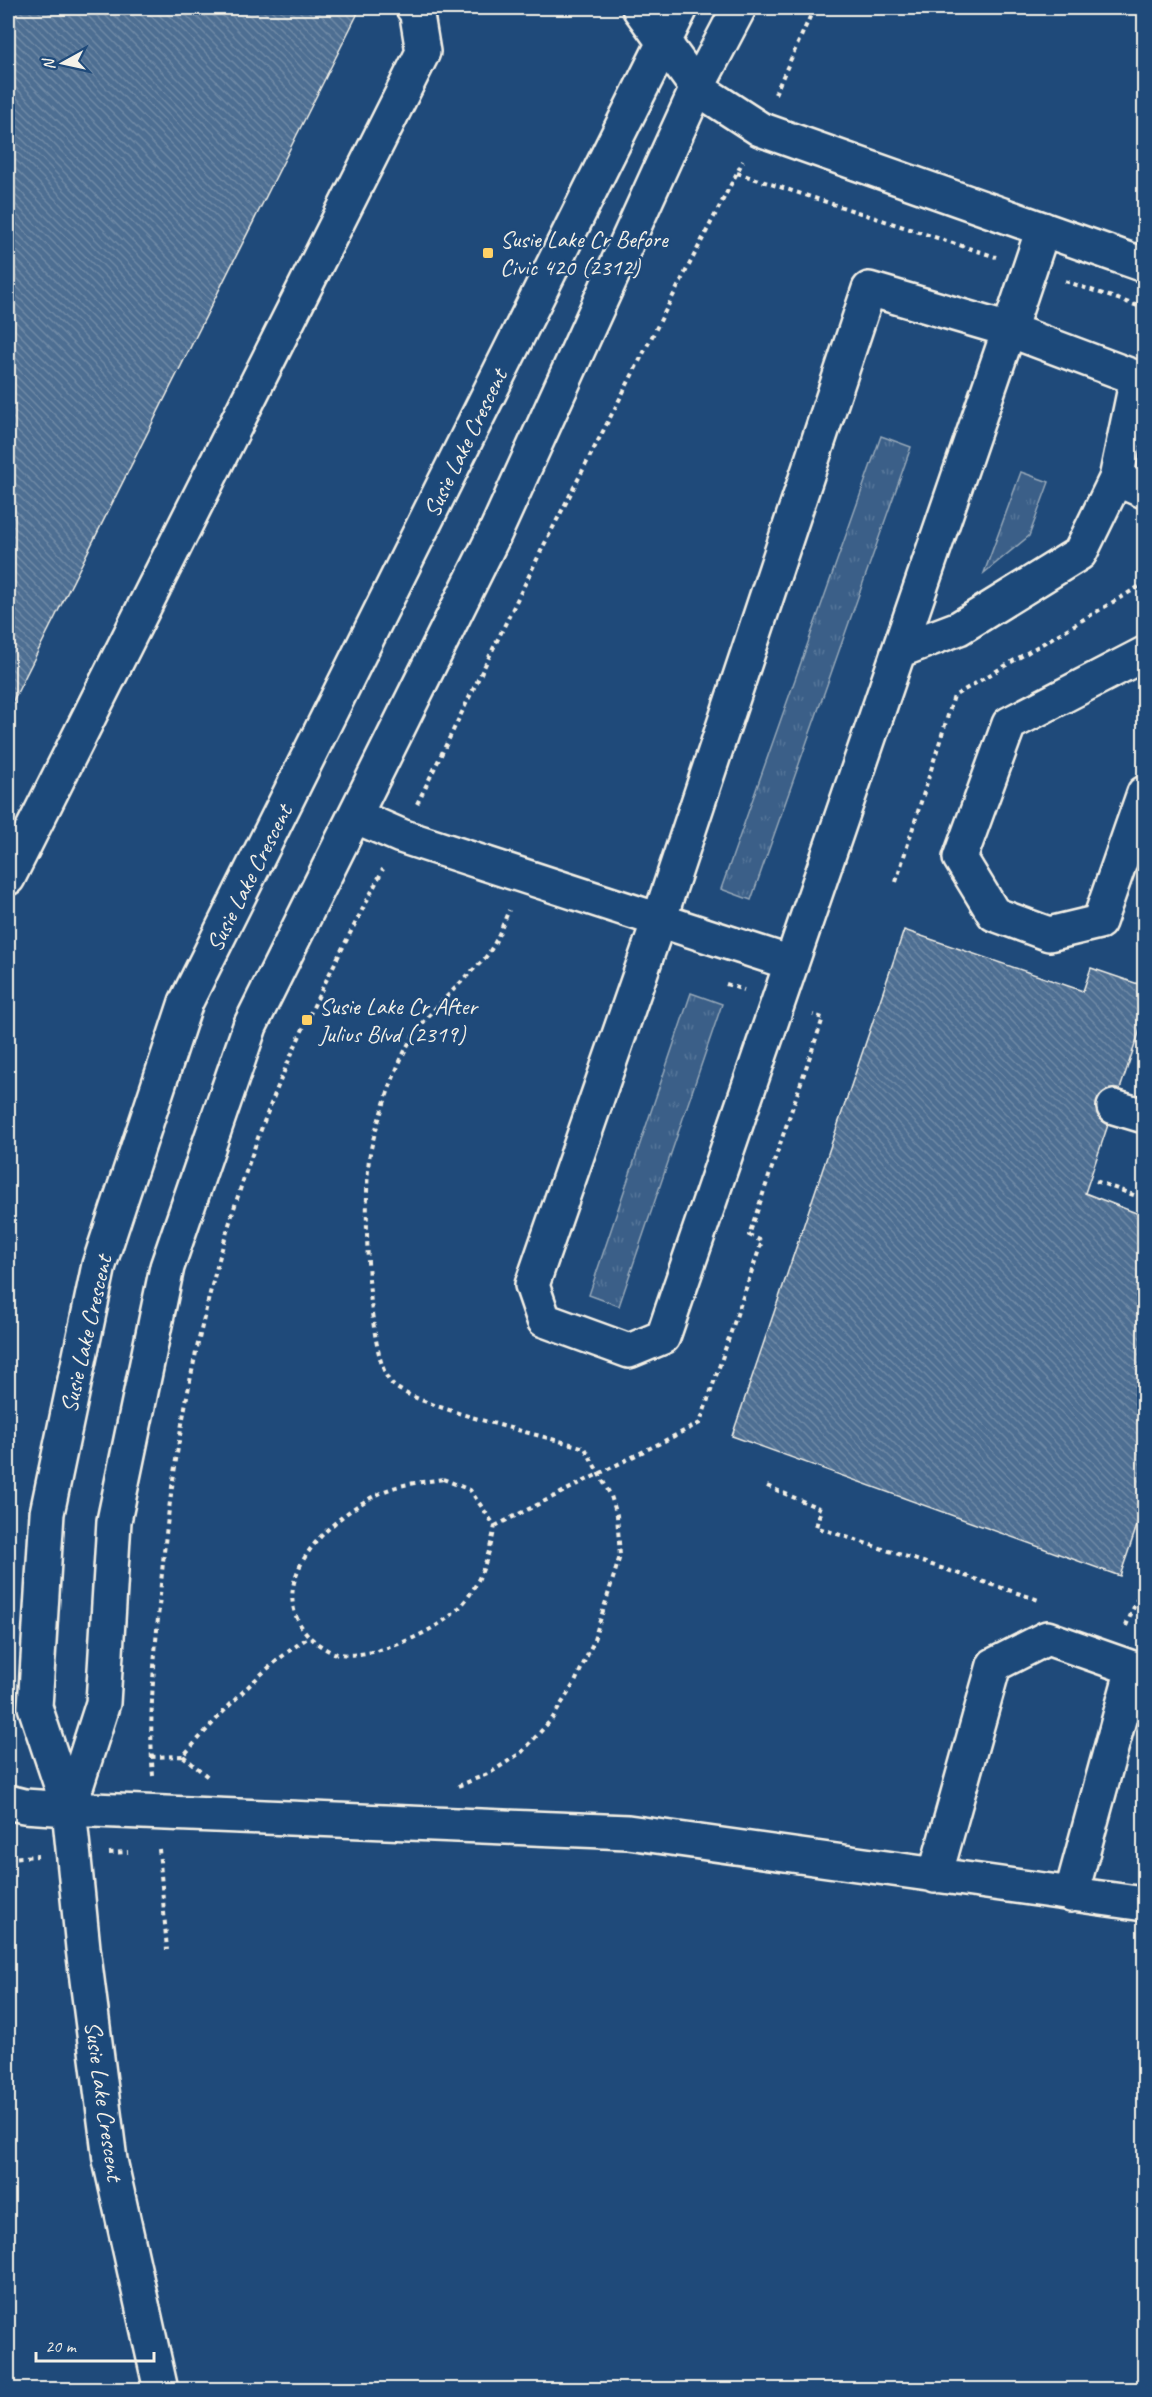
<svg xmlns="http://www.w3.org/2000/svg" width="1152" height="2397" viewBox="0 0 1152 2397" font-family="Caveat,sans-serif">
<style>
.grass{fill:url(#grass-tufts);stroke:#97a8b8;stroke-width:1.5}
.building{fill:url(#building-back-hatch);stroke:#f4f1e8;stroke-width:1.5}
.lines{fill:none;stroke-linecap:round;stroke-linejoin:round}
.minor-casing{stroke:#f4f1e8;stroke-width:38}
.path{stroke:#f4f1e8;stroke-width:4;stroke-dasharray:4.5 4.5;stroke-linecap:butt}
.minor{stroke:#1f4a7a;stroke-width:33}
.poi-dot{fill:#ffd166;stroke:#1f4a7a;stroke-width:2}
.labels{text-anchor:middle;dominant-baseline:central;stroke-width:5;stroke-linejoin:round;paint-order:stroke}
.poi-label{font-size:24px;fill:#f4f1e8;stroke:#1f4a7a;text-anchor:start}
.street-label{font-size:24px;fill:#f4f1e8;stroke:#1f4a7a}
</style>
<defs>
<pattern id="grass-tufts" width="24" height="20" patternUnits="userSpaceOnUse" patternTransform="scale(1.5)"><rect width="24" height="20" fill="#3a5f88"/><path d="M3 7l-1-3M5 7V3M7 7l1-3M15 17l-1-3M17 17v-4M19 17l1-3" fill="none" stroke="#577699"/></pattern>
<pattern id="building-back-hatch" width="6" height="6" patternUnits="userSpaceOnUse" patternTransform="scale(1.5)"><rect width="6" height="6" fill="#4d6e92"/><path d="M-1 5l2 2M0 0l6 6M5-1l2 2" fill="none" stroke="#708aa6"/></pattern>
</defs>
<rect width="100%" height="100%" fill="#1f4a7a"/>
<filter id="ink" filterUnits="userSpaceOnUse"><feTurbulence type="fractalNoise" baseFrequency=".0167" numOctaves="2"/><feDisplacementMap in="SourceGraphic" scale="12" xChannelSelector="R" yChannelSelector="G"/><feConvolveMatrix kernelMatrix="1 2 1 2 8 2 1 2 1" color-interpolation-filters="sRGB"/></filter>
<g filter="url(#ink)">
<path class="grass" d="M 881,436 L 911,447 L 751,900 L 721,889 Z
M 1021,472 L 1049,482 L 1029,536 L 984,573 Z
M 691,993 L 722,1004 L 619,1306 L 589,1295 Z"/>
<path class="building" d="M 8,8 L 352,8 L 359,11 L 8,711 Z
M 904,930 L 1083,991 L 1091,968 L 1144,986 L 1144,1018 L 1085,1193 L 1144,1216 L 1144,1505 L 1120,1576 L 732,1436 Z"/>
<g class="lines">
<defs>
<path id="minor" d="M 639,8 L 697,88 L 760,129 L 1144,265
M 869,289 L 1009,330 C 896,666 778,1001 663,1337 L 629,1351 L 544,1320 L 532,1285 L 659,920 Z
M 1116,479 L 1144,491
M 901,650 L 959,628 L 1080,553 L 1116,479 L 1137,378 L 1009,330 L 1043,229
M 1144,654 L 1009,724 L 960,858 L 994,914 L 1049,934 L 1099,922 L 1144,793
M 355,816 L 401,836 L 791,963
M 8,878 L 423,52 L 416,9 L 413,8
M 1114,1107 L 1144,1116
M 8,1802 L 24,1806 L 69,1809 L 628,1832 L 1144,1904
M 69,1809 L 103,1703 L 114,1521 L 167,1267 L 250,1026 L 495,533 L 697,88 L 739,8
M 935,1876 L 994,1665 L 1047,1638 L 1144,1672
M 1071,1895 L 1133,1668
M 161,2390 L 110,2160 L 83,1948 L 69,1809 L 35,1707 L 47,1513 L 99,1265 L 186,1002 L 681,8"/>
</defs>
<use href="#minor" class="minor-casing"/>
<path class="path" d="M 775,94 L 814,8
M 737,173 L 996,257
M 1065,281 L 1144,308
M 417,804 L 543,547 L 743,161
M 896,882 L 954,696 L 1140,586 L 1144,574
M 726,984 L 744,990
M 1139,984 L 1144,966
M 1096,1181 L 1144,1199
M 443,1479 L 470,1490 L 495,1526 C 489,1556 480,1586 459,1608 C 435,1633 369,1662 334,1653 C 327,1651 313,1641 308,1635 C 258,1579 339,1508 390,1489 C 406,1483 426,1482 443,1479 Z
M 767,1486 L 821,1509 L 816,1527 L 1039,1600
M 495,1526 L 700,1423 L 762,1241 L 749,1235 L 823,1018 L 813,1015
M 1126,1626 L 1144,1583
M 183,1756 L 208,1777
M 151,1757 L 183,1756 C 222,1713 260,1669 309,1637
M 153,1776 C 148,1716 155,1655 160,1595 C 176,1402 221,1207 302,1031 C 327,976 356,923 383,869
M 458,1786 L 490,1773 L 522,1752 L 552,1719 L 575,1682 L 593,1643 L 620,1556 L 617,1515 L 611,1496 L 585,1448 C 548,1437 411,1406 391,1383 C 366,1354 364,1200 369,1159 C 373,1132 395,1067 409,1043 C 425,1016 447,997 468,975 C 475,967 485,960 490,951 C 498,939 503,923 509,910
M 159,1849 L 167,1950
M 109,1853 L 128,1852
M 8,1858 L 38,1856"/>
<use href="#minor" class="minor"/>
</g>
</g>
<g class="poi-dot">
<rect x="482" y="247" width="12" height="12" rx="3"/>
<rect x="301" y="1014" width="12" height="12" rx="3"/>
</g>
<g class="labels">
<g class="poi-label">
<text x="500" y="239">Susie Lake Cr Before<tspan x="500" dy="28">Civic 420 (2312)</tspan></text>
<text x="319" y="1006">Susie Lake Cr After<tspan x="319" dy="28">Julius Blvd (2319)</tspan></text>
</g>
<g class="street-label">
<text transform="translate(465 443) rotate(-64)">Susie Lake Crescent</text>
<text transform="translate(249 878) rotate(-63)">Susie Lake Crescent</text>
<text transform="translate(86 1334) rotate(-77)">Susie Lake Crescent</text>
<text transform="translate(104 2101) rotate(82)">Susie Lake Crescent</text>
</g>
</g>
<rect width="1152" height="2397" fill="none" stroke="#1f4a7a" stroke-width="30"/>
<rect x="15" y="15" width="1122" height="2367" fill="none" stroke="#f4f1e8" stroke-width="2" filter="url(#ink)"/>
<g transform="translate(63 63) rotate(262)" stroke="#1f4a7a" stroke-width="4.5" paint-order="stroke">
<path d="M0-4.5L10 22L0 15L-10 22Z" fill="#f4f1e8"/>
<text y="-9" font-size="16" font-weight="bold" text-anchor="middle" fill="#f4f1e8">N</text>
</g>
<path d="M36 2352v9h118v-9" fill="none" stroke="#f4f1e8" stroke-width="3"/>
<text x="45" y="2352" font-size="18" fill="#f4f1e8" stroke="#1f4a7a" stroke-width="4.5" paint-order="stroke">20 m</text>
</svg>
